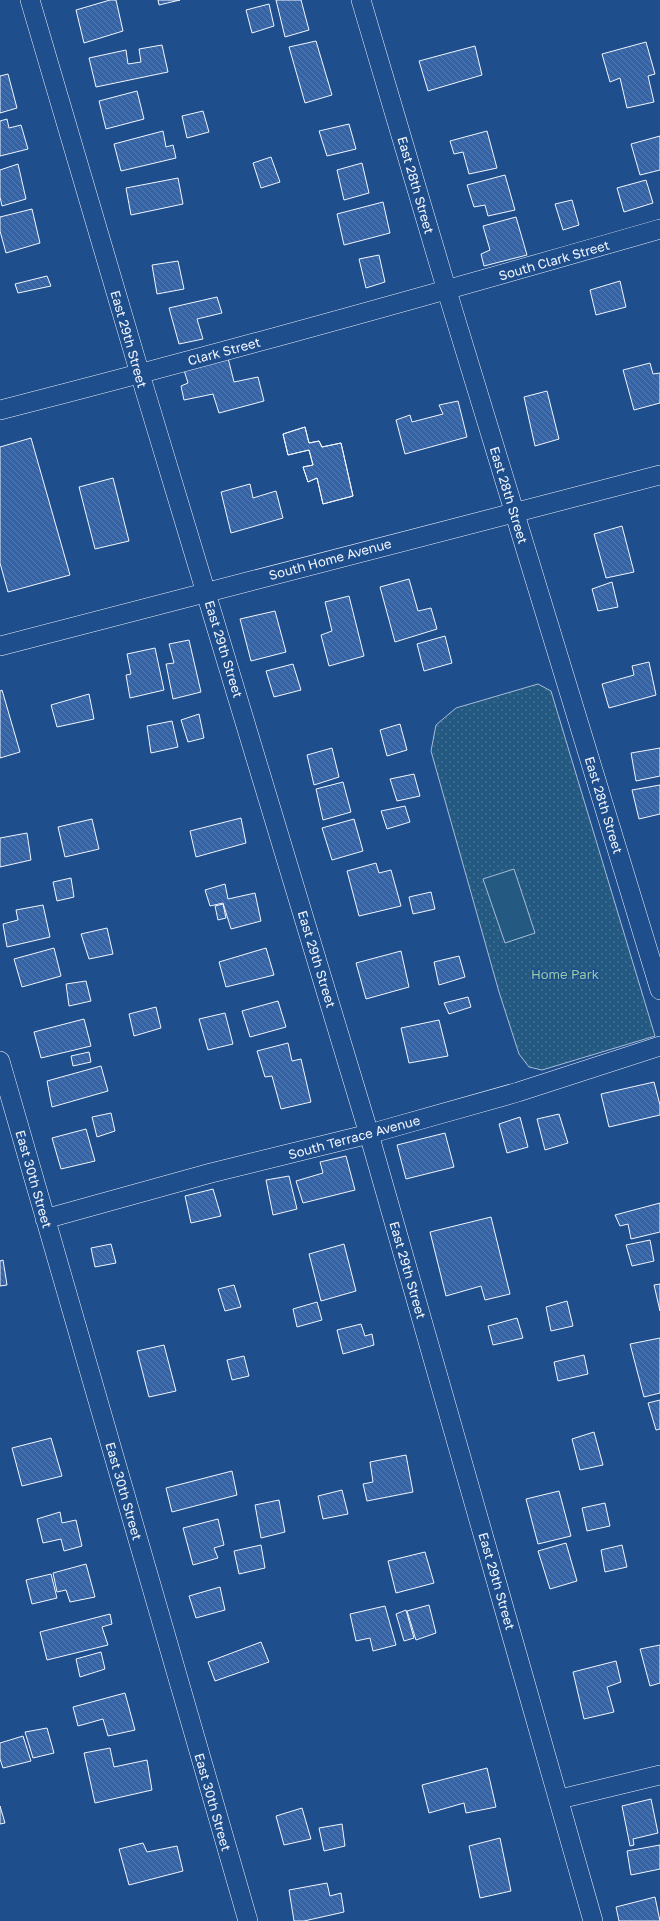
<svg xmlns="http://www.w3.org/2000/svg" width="660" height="1921" viewBox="0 0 660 1921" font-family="'Golos Text',sans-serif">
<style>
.park{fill:url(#park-dots);stroke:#a8bbd7}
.pitch{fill:#245a82;stroke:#a8bbd7}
.building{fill:url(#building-back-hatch);stroke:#f2f6ff}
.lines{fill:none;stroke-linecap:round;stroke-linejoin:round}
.minor-casing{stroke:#f2f6ff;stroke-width:20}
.minor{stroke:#1f4e8c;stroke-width:19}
.labels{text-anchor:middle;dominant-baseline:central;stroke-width:3;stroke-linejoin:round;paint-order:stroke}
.street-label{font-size:13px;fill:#f2f6ff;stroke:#1f4e8c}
.park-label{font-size:13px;fill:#97c8a6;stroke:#1f4e8c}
</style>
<defs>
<pattern id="park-dots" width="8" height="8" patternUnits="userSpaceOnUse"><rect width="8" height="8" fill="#245a82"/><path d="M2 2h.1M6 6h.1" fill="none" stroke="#447295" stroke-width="1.8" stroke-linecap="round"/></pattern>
<pattern id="building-back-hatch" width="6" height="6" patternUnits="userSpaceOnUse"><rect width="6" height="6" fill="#3563a3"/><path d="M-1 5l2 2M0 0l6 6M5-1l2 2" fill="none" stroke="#537ab1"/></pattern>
</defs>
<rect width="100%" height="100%" fill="#1f4e8c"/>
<path class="park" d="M 538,684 L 551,691 L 655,1036 L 542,1070 L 529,1067 L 519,1054 L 499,992 L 431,751 L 436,725 L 456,708 Z"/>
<path class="pitch" d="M 514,869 L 535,933 L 505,943 L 483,879 Z"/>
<path class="building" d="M 110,0 L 116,0 L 123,31 L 84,43 L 76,10 Z
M 158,0 L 180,0 L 159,5 Z
M 276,0 L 301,0 L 309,30 L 285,37 Z
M 269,4 L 274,26 L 252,33 L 246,10 Z
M 316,41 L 332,95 L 305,103 L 289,47 Z
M 646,42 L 655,74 L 648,76 L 654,102 L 627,108 L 620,78 L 610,82 L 602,54 Z
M 162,45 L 168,72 L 96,87 L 89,58 L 126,50 L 128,64 L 141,62 L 139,49 Z
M 475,46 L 482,75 L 428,91 L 419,61 Z
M 8,74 L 17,108 L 0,113 L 0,76 Z
M 137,91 L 144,119 L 106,129 L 99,101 Z
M 203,111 L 209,132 L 187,138 L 182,116 Z
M 7,119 L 9,128 L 21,125 L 28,149 L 0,156 L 0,121 Z
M 349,124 L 356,149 L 327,156 L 319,131 Z
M 163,131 L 166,147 L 173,145 L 176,158 L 121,171 L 114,144 Z
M 487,131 L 497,168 L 469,174 L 463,152 L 454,154 L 450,141 Z
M 660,136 L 660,170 L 640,175 L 631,144 Z
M 271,157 L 280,182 L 261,188 L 253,163 Z
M 362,163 L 369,193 L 344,200 L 337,170 Z
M 18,164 L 26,199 L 2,206 L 0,197 L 0,170 Z
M 505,175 L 515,210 L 488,216 L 485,205 L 474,207 L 467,185 Z
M 178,178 L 183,204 L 131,215 L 126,188 Z
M 646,180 L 653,203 L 624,212 L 617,188 Z
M 572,200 L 579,225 L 563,230 L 555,204 Z
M 383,202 L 390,233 L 344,245 L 337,214 Z
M 32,209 L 40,243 L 6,253 L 0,231 L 0,217 Z
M 516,217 L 527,255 L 484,266 L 481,254 L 490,250 L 483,226 Z
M 379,255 L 385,282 L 366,288 L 359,259 Z
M 178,261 L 184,289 L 157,294 L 152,265 Z
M 47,276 L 51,286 L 18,293 L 15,284 Z
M 620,281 L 626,307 L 596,315 L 590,290 Z
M 217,297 L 222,313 L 197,319 L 203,339 L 179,344 L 169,308 Z
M 228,358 L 234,382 L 258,377 L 264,401 L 219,413 L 213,394 L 184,400 L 181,386 L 188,383 L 184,370 Z
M 650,363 L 653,374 L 660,373 L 660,403 L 634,410 L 623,370 Z
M 547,391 L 559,439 L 535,446 L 524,397 Z
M 458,401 L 467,437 L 405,454 L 396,420 L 410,415 L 412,422 L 443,414 L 439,405 Z
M 305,427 L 309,443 L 319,441 L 322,447 L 341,443 L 353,496 L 323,504 L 317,478 L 308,482 L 303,467 L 313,465 L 309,450 L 288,455 L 283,434 Z
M 305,427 L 309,443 L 319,441 L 322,447 L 341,443 L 353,496 L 323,504 L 317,478 L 308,482 L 303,467 L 313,465 L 309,450 L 288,455 L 283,434 Z
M 31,438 L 70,575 L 8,592 L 0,563 L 0,447 Z
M 113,478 L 129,541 L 95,549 L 79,487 Z
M 250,484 L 253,498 L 276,491 L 283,518 L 231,533 L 221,492 Z
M 622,526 L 634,572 L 606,578 L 594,534 Z
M 409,579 L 418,611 L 431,608 L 437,629 L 395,642 L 380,587 Z
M 612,582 L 618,607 L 598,611 L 592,589 Z
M 349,596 L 364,656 L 329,666 L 321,635 L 332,631 L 325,602 Z
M 275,611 L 286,652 L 251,661 L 240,619 Z
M 445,636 L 452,663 L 424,671 L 417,644 Z
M 189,640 L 201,692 L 173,699 L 166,664 L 174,663 L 169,644 Z
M 155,648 L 164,690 L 130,698 L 126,675 L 131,674 L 127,654 Z
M 649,662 L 656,695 L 609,708 L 602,684 L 634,675 L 632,666 Z
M 293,664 L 301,690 L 274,697 L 266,671 Z
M 2,690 L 20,752 L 0,758 L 0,691 Z
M 89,694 L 94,719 L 57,727 L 51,705 Z
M 199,714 L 204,738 L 188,742 L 181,720 Z
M 172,721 L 178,747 L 151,753 L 147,726 Z
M 400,724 L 407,750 L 387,756 L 380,730 Z
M 332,748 L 339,777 L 314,785 L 307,755 Z
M 660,748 L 660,776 L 636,781 L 631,753 Z
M 414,774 L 420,796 L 397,801 L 390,779 Z
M 343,782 L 351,812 L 323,820 L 316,789 Z
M 660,785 L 660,814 L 639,819 L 632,790 Z
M 405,806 L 410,822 L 387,829 L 381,811 Z
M 241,818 L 246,843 L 196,857 L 190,831 Z
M 92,819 L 99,849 L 65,857 L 58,827 Z
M 354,819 L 363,851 L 332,860 L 322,828 Z
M 27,833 L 31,860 L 0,867 L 0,838 Z
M 376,863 L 379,873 L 391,870 L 401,906 L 359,916 L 347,871 Z
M 71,878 L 74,897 L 57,901 L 53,882 Z
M 225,884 L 228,899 L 255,893 L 261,921 L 231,929 L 223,903 L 210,906 L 205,890 Z
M 431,892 L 435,909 L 413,914 L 409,897 Z
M 223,904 L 226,918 L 218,920 L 215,906 Z
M 43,905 L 50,937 L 7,947 L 3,924 L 18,920 L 16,910 Z
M 107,928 L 113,954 L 89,959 L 81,934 Z
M 54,948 L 61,976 L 22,987 L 14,959 Z
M 266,948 L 274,975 L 226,987 L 219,962 Z
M 401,951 L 409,987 L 366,999 L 356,963 Z
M 459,956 L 465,977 L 439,985 L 434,962 Z
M 86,981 L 91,1001 L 69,1006 L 66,984 Z
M 468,997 L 471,1007 L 449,1014 L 444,1003 Z
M 278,1001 L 286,1027 L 250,1037 L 242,1011 Z
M 156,1007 L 161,1028 L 134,1036 L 129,1014 Z
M 225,1013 L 233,1044 L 208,1050 L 199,1019 Z
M 84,1019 L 91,1046 L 41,1058 L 34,1032 Z
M 439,1020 L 448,1056 L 409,1063 L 401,1028 Z
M 288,1043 L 292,1061 L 301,1059 L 311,1102 L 281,1109 L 272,1076 L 265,1077 L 257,1051 Z
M 89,1052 L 91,1062 L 73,1066 L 71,1056 Z
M 101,1066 L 108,1091 L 52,1107 L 47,1081 Z
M 654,1082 L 660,1105 L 660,1115 L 609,1127 L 601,1094 Z
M 111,1113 L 115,1131 L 97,1137 L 92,1117 Z
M 559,1114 L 568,1143 L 545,1150 L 537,1119 Z
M 520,1117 L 528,1147 L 507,1153 L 499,1124 Z
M 86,1129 L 95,1161 L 61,1169 L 52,1138 Z
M 445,1133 L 454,1167 L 406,1179 L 397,1145 Z
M 346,1156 L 355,1190 L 303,1203 L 296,1181 L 323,1173 L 320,1162 Z
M 289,1176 L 297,1209 L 273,1215 L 266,1180 Z
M 213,1189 L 221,1216 L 191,1223 L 185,1196 Z
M 660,1203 L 660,1232 L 631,1239 L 628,1224 L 620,1226 L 615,1215 Z
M 491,1217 L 510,1294 L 485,1300 L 481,1286 L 446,1296 L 430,1232 Z
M 650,1240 L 654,1261 L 632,1266 L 626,1245 Z
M 111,1244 L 116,1263 L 95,1267 L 91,1248 Z
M 344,1244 L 356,1291 L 321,1301 L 309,1254 Z
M 3,1260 L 7,1285 L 0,1286 L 0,1261 Z
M 660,1284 L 660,1311 L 654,1285 Z
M 234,1285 L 241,1307 L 225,1311 L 218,1289 Z
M 567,1301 L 573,1326 L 551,1331 L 546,1307 Z
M 317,1302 L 322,1320 L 297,1327 L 293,1309 Z
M 517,1318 L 523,1338 L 493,1345 L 488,1326 Z
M 361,1324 L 365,1336 L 372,1334 L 374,1345 L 343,1354 L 337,1330 Z
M 660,1338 L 660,1393 L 644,1397 L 630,1344 Z
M 164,1345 L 176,1391 L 149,1397 L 137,1351 Z
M 584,1355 L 588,1374 L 558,1381 L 554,1362 Z
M 244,1356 L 249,1376 L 232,1380 L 227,1360 Z
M 660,1400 L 660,1429 L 656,1430 L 648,1403 Z
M 594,1432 L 603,1465 L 580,1470 L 572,1439 Z
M 51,1438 L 62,1476 L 22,1486 L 12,1448 Z
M 406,1455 L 413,1492 L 367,1501 L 363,1484 L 373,1482 L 370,1462 Z
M 232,1471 L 237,1495 L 172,1512 L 166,1488 Z
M 342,1490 L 348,1514 L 323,1519 L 318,1496 Z
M 559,1491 L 571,1536 L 538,1544 L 526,1499 Z
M 279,1500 L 285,1532 L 261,1538 L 255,1505 Z
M 605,1503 L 610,1526 L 587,1531 L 582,1508 Z
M 60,1512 L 62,1523 L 76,1520 L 82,1546 L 64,1551 L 61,1539 L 43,1543 L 37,1519 Z
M 218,1519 L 224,1545 L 214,1548 L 218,1558 L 193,1565 L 183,1528 Z
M 566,1543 L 577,1581 L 550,1589 L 538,1551 Z
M 261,1545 L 265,1568 L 239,1574 L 234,1551 Z
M 622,1545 L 627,1567 L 605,1572 L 601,1550 Z
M 425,1552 L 434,1583 L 396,1593 L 388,1561 Z
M 86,1564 L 95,1597 L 70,1602 L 66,1590 L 57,1592 L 53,1573 Z
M 51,1574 L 57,1598 L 32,1604 L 26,1580 Z
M 220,1587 L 225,1610 L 196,1618 L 189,1596 Z
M 429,1605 L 436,1633 L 416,1640 L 407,1611 Z
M 385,1606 L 396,1645 L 373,1651 L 370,1638 L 356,1641 L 350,1614 Z
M 406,1610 L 414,1638 L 404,1641 L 396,1614 Z
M 110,1614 L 112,1624 L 102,1627 L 108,1645 L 47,1660 L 40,1632 Z
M 261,1642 L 269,1662 L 215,1681 L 208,1662 Z
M 660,1645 L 660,1683 L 650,1686 L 640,1649 Z
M 101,1652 L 105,1669 L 80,1677 L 76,1659 Z
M 616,1661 L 621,1682 L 607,1687 L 614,1712 L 584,1719 L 573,1672 Z
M 125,1693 L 135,1730 L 108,1736 L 103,1719 L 78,1726 L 73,1707 Z
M 47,1728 L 54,1753 L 33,1758 L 25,1732 Z
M 23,1736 L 31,1761 L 3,1768 L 0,1759 L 0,1743 Z
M 110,1748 L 114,1767 L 147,1760 L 152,1790 L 95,1803 L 84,1753 Z
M 487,1768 L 496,1807 L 466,1813 L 464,1803 L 429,1813 L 422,1785 Z
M 651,1799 L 658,1833 L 633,1839 L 634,1845 L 630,1846 L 622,1806 Z
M 0,1806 L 5,1823 L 0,1824 Z
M 302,1808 L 311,1839 L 284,1845 L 276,1816 Z
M 342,1824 L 345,1846 L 324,1851 L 319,1828 Z
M 500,1838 L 511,1891 L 480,1898 L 469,1846 Z
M 143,1843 L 147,1852 L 177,1846 L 183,1871 L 129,1885 L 119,1849 Z
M 660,1845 L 660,1869 L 631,1875 L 627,1851 Z
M 327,1883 L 330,1896 L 341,1893 L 344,1912 L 304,1921 L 294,1921 L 289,1890 Z
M 655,1897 L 660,1921 L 619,1921 L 616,1907 Z"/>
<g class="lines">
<defs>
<path id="minor" d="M 30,0 L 140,374 L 369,1134 L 593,1921
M 361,0 L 447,291 L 660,990
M 0,410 C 221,354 441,292 660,229
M 0,646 L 660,475
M 0,1061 L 248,1921
M 45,1219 L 211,1173 L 369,1134 L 518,1092 L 660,1046
M 560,1799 L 660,1775"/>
</defs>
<use href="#minor" class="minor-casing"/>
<use href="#minor" class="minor"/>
</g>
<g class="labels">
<g class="street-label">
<text transform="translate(416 185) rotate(74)">East 28th Street</text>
<text transform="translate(554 260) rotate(-16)">South Clark Street</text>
<text transform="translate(129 339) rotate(74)">East 29th Street</text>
<text transform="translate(224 351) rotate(-15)">Clark Street</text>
<text transform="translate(509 495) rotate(73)">East 28th Street</text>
<text transform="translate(330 559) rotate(-15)">South Home Avenue</text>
<text transform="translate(224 649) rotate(73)">East 29th Street</text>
<text transform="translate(604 805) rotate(73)">East 28th Street</text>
<text transform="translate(317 959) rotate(73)">East 29th Street</text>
<text transform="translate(354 1137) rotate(-15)">South Terrace Avenue</text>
<text transform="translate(34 1179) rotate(74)">East 30th Street</text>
<text transform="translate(408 1270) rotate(74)">East 29th Street</text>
<text transform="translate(124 1491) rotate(74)">East 30th Street</text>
<text transform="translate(497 1581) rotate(74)">East 29th Street</text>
<text transform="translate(213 1802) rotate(74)">East 30th Street</text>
</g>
<g class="park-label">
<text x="565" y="974">Home Park</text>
</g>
</g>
</svg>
